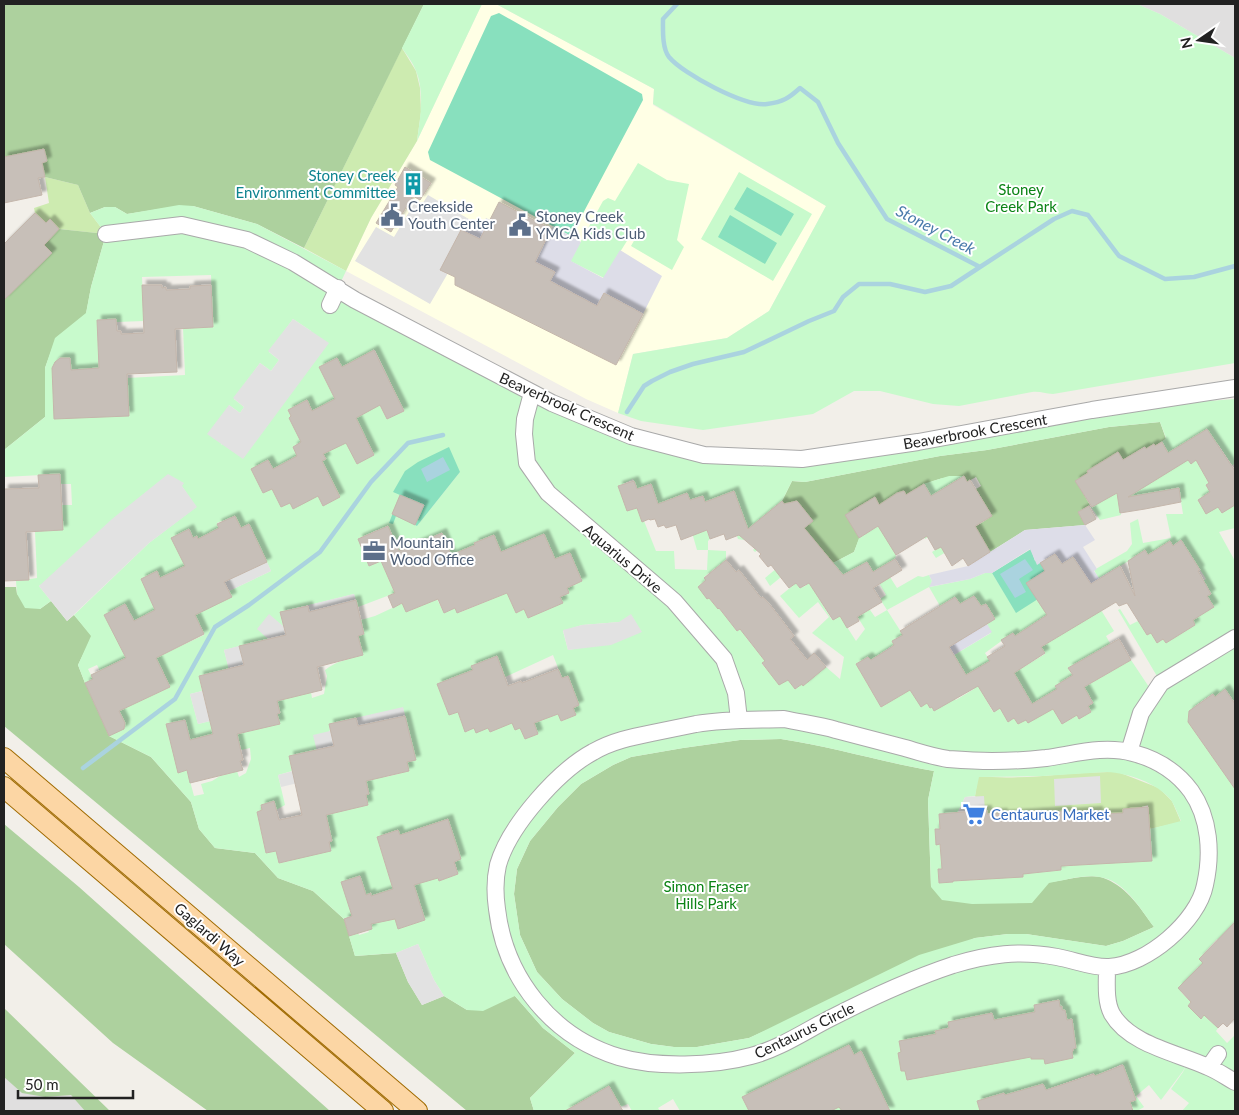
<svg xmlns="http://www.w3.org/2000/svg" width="1239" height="1115" viewBox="0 0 1239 1115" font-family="Lato,sans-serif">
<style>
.residential{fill:#e0dfdf}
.education{fill:#ffffe5}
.grass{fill:#cdebb0}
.forest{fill:#add19e}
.park{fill:#c8facc;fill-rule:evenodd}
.pitch{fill:#88e0be}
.parking{fill:#e2e2e2}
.plaza{fill:#dddde8}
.water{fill:#aad3df}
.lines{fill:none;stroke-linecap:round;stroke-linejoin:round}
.stream{stroke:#aad3df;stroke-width:4.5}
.building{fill:#c7bfb8;stroke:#c4b6ab;filter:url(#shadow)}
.minor-casing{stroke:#a9a9a9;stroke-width:18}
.major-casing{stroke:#a06b00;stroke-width:22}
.minor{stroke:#fff;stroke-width:16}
.major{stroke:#fcd6a4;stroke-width:20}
.labels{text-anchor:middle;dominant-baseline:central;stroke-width:4;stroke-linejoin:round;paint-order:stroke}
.culture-label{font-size:15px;fill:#0d838f;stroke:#fff;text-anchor:end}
.park-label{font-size:15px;fill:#0c8416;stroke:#fff}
.service-label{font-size:15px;fill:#4e5e75;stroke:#fff;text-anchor:start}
.street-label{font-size:15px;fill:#222;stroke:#fff}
.shop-label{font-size:15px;fill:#366cbe;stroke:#fff;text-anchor:start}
.water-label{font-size:16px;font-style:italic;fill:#4a7aab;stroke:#fff}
</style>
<defs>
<filter id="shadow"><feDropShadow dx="4.5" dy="-4.5" stdDeviation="1" flood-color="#0004"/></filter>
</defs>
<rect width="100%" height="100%" fill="#f2efe9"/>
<path class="residential" d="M 1137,4 L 1235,4 L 1235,58 L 1160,14 Z
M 4,1038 L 89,1111 L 4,1111 Z"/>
<path class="education" d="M 482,4 L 496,4 L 654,89 L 653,105 L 826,206 L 769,311 L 727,338 L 633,354 L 618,413 L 586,399 L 346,271 L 371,218 L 417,141 Z"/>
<path class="grass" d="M 402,48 L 416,71 L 420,88 L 421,112 L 417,141 L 371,218 L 346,271 L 304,248 Z
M 45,177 L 78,185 L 90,213 L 106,234 L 59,229 L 50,219 L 46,223 L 35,213 L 34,208 L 49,203 Z
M 1118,772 L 1159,788 L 1172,801 L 1181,822 L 1150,829 L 1148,805 L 1123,813 L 1098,814 L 1097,811 L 1078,812 L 1067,816 L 1066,811 L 1003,815 L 1003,813 L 987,814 L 987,811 L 985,811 L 975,796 L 978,776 C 1025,781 1071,771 1118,772 Z"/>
<path class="forest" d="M 4,4 L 424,4 L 304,248 L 257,224 L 193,206 L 179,206 L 127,214 L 115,207 L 105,207 L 90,213 L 78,185 L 45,177 L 42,163 L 47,161 L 44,149 L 4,157 Z
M 59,229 L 106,234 L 91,287 L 86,314 L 56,338 L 45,368 L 45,417 L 4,450 L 4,300 L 51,253 L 44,245 Z
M 1160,422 L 1166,439 L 1155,446 L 1154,444 L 1146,449 L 1144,447 L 1123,460 L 1118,452 L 1076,481 L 1090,505 L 1078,512 L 1085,525 L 1025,530 L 990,552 L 975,527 L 992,516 L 976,489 L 981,486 L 976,477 L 967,482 L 963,476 C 941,476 925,483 906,495 L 904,491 L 884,502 L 880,506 L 875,498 L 854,552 L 833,563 L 804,528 L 813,521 L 797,501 L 784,504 L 782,501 L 792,481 L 805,482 L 940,456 L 987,450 L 1109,427 Z
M 4,587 L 16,587 L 17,594 L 40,609 L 51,601 L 67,621 L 74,615 L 92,636 L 78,665 L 85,683 L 109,736 L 151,757 L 191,802 L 199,829 L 215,848 L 255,853 L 278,878 L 313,891 L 344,919 L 355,956 L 396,953 L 408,982 L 422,1005 L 444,996 L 467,1010 L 514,995 L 543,1028 L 575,1053 L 530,1098 L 534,1111 L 467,1111 L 4,726 Z
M 781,739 C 833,747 882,762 934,771 L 928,800 L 931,887 C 971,885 1011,887 1050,882 C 1065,881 1092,872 1106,879 C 1128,888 1141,909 1154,927 L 1123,941 L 1106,946 L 1026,934 L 1008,934 L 975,938 L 749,1038 L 697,1047 L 674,1047 L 651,1044 L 609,1032 L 593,1023 L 562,999 L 537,972 L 520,935 L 514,894 L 517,869 L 530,841 L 558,807 L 581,784 L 613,765 L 631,757 L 683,748 L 740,740 Z
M 4,824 L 79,887 L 330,1111 L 208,1111 L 113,1043 L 4,944 Z
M 4,1008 L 110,1111 L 85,1111 L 71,1095 L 45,1097 L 22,1093 L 4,1077 Z"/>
<path class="park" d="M 424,4 L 482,4 L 417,141 C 420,119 425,93 416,71 C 413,63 407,55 402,48 Z
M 496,4 L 1137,4 L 1160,14 L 1235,58 L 1235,363 L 1053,394 C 1045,394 1040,391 1032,392 L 959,406 L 933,404 L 880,391 L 854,391 L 813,414 L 703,430 L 641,421 L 618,413 L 633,354 L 727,338 L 769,311 L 826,206 L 653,104 L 654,89 Z
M 638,163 L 667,180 L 689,184 L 677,240 L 684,247 L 672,270 L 631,246 L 635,239 L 630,236 L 604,278 L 570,261 L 603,201 L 608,198 L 615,201 Z
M 739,172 L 812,214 L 773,281 L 701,239 Z
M 179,205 L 193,206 L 257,224 L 346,271 L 338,288 L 532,393 L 704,455 L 802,459 L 1092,410 L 1235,399 L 1235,464 L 1232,465 L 1218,444 L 1187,457 L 1190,463 L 1196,460 L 1209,483 L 1206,485 L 1210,492 L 1198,500 L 1206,513 L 1218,507 L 1222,513 L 1235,505 L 1235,528 L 1219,532 L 1235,561 L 1235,699 L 1231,702 L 1231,697 L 1225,690 L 1215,697 L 1212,694 L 1195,706 L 1197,710 L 1188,716 L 1195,732 L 1235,789 L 1235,921 L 1223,934 L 1230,941 L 1225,947 L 1217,939 L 1199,959 L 1208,968 L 1198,967 L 1189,977 L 1181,992 L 1191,1002 L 1188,1006 L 1200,1018 L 1204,1015 L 1218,1028 L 1216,1031 L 1227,1043 L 1234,1036 L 1235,1037 L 1235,1111 L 1182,1111 L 1189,1103 L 1171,1089 L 1183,1072 L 1189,1059 L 1183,1071 L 1161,1100 L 1149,1085 L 1136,1096 L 1144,1107 L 1137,1111 L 1133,1111 C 1127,1096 1128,1079 1122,1064 L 1095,1076 L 1093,1073 L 1046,1090 L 1043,1085 L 1005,1095 L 1004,1093 L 977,1101 L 980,1111 L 885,1111 L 880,1106 L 872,1111 L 680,1111 L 673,1099 L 658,1108 L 660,1111 L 632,1111 L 628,1104 C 613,1111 588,1111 571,1111 L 570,1109 L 565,1111 L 534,1111 L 530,1098 L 575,1053 L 543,1028 L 515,996 L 483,1011 L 467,1010 L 444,996 L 434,980 L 418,944 L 396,953 L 355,956 L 349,936 L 358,933 L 359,935 L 369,932 L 368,930 L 372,928 L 369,919 L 395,919 L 398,929 L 425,920 L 414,885 L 417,884 L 435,870 L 439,881 L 458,874 L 455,862 L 461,859 L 407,858 L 398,830 L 377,837 L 393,889 L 374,905 L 371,894 L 366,895 L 352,916 L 344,919 L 313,891 L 278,878 L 255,853 L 215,848 L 199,829 L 191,802 L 151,757 L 109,736 L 125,723 L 117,706 L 138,702 L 170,687 L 162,669 L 149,661 L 204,635 L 195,615 L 229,591 L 271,571 L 249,525 L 241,528 L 235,516 L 217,523 L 219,528 L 203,547 L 197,536 L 193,538 L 189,529 L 187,569 L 160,578 L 157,571 L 141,579 L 155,610 L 134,621 L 125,604 L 105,615 L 126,658 L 101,673 L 97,665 L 88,669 L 93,679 L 85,683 L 78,665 L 91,636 L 74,615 L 149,543 L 196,507 L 181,485 L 39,586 L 51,601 L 40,609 L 25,608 L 17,594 L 16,581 L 37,578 L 35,531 L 62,530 L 62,505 L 72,505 L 71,484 L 61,484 L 60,474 L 4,477 L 4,450 L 45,417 L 45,368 L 55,338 L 86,313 L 91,287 L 106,234 L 90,213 L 105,207 L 115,207 L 127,214 ZM 211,275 L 213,327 L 183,328 L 185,375 L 127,378 L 129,416 L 52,373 L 60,358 L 70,358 L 71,376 L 99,368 L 97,320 L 116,319 L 116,322 L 144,321 L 142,277 ZM 293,319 L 311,331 L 221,445 L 229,405 L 240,413 L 244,407 L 234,399 L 260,363 L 271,371 L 279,360 L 269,352 ZM 375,350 L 404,411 L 387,419 L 377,400 L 356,418 L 374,455 L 357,464 L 346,443 L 318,443 L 326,459 L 322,461 L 340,497 L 323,506 L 313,486 L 290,503 L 281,507 L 272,489 L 263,493 L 251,469 L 268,460 L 273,469 L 278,466 L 281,474 L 302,467 L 293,447 L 301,442 L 289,418 L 291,416 L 288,410 L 307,400 L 321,428 L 326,404 L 335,399 L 319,367 L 337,358 L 345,375 L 362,368 L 357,359 ZM 1160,422 L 1166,438 L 1162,442 L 1176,466 L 1107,498 L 1104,493 L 1105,498 L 1091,507 L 1100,520 L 1121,515 L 1118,499 L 1179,489 L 1183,514 L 1166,514 L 1171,538 L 1143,543 L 1138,519 L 1130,523 L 1132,544 L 1127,551 L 1094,570 L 1099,579 L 1145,551 L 1153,564 L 1155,551 L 1170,542 L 1172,546 L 1181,540 L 1206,579 L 1203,581 L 1211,593 L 1207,596 L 1192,619 L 1195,625 L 1166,643 L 1163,639 L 1157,643 L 1151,633 L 1147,635 L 1138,621 L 1130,625 L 1120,609 L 1118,610 L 1161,683 L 1153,693 L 1131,660 L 1084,687 L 1093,703 L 1088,706 L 1091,712 L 1079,719 L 1077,715 L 1062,724 L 1048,701 L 1057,689 L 1055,686 L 1061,682 L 1078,685 L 1068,668 L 1111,645 L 1106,636 L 1114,631 L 1101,610 L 1041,647 L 1045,654 L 1022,668 L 1011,669 L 1036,710 L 1018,724 L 1014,718 L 1008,722 L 1000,708 L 993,712 L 979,687 L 990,661 L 985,653 C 995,646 1003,639 1013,633 L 1018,641 L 1029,627 L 1091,588 L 1037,599 L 1016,612 L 992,573 L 985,573 L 970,579 L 930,587 L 932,581 L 929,575 L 923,577 L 918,576 L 897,588 L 890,577 L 896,555 L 889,543 L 918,526 L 925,539 L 939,530 L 946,543 L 932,552 L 936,558 L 956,546 L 964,476 L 949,476 L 923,484 L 929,494 L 859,538 L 854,552 L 833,563 L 805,586 L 800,588 L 796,583 L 780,596 L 799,618 L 818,602 L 829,617 L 812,633 L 844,657 L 840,679 L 826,667 L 803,685 L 802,684 L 795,689 L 787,679 L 779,684 L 762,664 L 765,661 L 745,636 L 774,612 L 746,624 L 737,631 L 719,608 L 718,609 L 709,598 L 707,598 L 698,587 L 706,580 L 704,577 L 726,560 L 726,551 L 708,550 L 708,541 L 710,539 L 705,526 L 691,529 L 697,550 L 708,550 L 707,570 L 675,569 L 674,551 L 656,551 L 644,521 L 642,521 L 637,508 L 627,511 L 619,486 L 633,479 L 637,489 L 651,484 L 658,504 L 687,493 L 690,502 L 695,499 L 702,496 L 705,503 L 734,491 L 732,522 L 738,539 L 744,540 L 753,530 L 763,538 L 753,550 L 755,552 L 767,543 L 783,563 L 765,578 L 770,586 L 791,569 L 782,501 L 792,481 L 805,482 L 940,456 L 987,450 L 1109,427 ZM 460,472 L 417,526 L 396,516 L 400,495 ZM 377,530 L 380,536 L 391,532 L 400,552 L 442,533 L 451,555 L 475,545 L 474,543 L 493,535 L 501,552 L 544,534 L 555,559 L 570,553 L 582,581 L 567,588 L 569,593 L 560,597 L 562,603 L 528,618 L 524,609 L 516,613 L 507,593 L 458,613 L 455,608 L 444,613 L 437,599 L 407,612 L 403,603 L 375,616 L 361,620 L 364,634 L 358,636 L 363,655 C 349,659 336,661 325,670 L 327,676 L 324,694 L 312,698 L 311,692 L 272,680 L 280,713 L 277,714 L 280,724 L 237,734 L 241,750 L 250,748 L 251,759 L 246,773 L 239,777 L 237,771 L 220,776 L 212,781 L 201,784 L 204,794 L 194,796 L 187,770 L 178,772 L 166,724 L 185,720 L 190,740 L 217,736 L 210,721 L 198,724 L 190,694 L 202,691 L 199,676 L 229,669 L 224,650 L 268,639 L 284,626 L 281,612 L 354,594 L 358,607 L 395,593 L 381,561 L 369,566 L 358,539 ZM 867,562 L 886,595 L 880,599 L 887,610 L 875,617 L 868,607 L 852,608 L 865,629 L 856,641 L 840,616 L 832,620 L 818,597 L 846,573 ZM 929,587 L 940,606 L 955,597 L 960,604 L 974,596 L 981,606 L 986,604 L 995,619 L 987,624 L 991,633 L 954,655 L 974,689 L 956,700 L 954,698 L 930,708 L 927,703 L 921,706 L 910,690 L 881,707 L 856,664 L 868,657 L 871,660 L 894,645 L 892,641 L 903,635 L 887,610 ZM 620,622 L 585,647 L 568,650 L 563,631 L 582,625 ZM 553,655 L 562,678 L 568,676 L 579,705 L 573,708 L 575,715 L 562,721 L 558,714 L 534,723 L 538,734 L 525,739 L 520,728 L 487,703 L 497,729 L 490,732 L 488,728 L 474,728 L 466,732 L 458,712 L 449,715 L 437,684 L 454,677 L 458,687 L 477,682 L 471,666 L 497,656 L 505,677 ZM 403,708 L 416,760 L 407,762 L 409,771 L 386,777 L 361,761 L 369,794 L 366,795 L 368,805 L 345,810 L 326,796 L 330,814 L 326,815 L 331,851 L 287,855 L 289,861 L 279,863 L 276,851 L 266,853 L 257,812 L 262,810 L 261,805 L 274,801 L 276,810 L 285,805 L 278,775 L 292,771 L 289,756 L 317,750 L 330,730 L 329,724 ZM 781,739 C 833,747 882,762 934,771 L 928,800 L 931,887 L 942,900 L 972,904 L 1032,903 L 1049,883 C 1066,880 1087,873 1104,878 C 1126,883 1141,910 1154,927 L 1123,941 L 1106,946 L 1026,934 L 1008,934 L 975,938 L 919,955 L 749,1038 L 697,1047 L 674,1047 L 651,1044 L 609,1032 L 593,1023 L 562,999 L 537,972 L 520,935 L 514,894 L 517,869 L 530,841 L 558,807 L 581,784 L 613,765 L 631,757 L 683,748 L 740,740 ZM 1107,772 C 1128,773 1157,783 1171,800 C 1175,806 1178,815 1181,821 L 1150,829 L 1152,860 L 1074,862 L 1074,866 L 1061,866 L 1061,870 L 1023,874 L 1023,877 L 953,879 L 953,882 L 939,883 L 938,869 L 942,869 L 940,844 L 936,844 L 935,829 L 940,829 L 939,814 L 958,812 L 965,797 L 975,796 L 979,777 L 1043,776 Z"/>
<path class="pitch" d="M 499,13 L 642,94 L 643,100 L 571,236 L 430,160 L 428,152 L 491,16 Z
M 747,187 L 794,214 L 781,236 L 734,209 Z
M 730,215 L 777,243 L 765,264 L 718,237 Z
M 449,447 L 460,472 L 417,526 L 396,516 L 393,524 L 389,523 L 400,495 L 393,492 L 405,471 L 418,462 Z
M 1031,549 L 1035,561 L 1055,554 L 1073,557 L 1082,571 L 1016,613 L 992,573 Z"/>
<path class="parking" d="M 428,195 L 467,218 L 441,270 L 448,273 L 430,304 L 355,261 L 376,227 L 394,237 L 415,202 L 421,206 Z
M 293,319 L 329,343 L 243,459 L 207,434 L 229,405 L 240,413 L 244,407 L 233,398 L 260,363 L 271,371 L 279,360 L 268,351 Z
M 168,474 L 184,483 L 182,486 L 197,507 L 149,543 L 67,621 L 39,586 L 112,519 Z
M 267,562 L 271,571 L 229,591 L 224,582 Z
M 354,594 L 361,620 L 275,665 L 268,639 L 257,629 L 269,614 L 283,626 L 280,612 Z
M 631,614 L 642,632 L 611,645 L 568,650 L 563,630 L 582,625 L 619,622 Z
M 239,646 L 249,683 L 237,703 L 224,650 Z
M 202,691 L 210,721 L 198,724 L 190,694 Z
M 403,707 L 412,744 L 338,762 L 340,773 L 281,787 L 278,775 L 320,764 L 313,735 L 330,731 L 329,724 Z
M 1100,776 L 1101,803 L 1055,806 L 1054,779 Z
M 984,796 L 985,811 L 958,812 L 965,797 Z
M 418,944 L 434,980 L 444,996 L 422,1005 L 408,982 L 396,953 Z"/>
<path class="plaza" d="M 467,218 L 482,227 L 486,218 L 542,248 L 553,226 L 581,242 L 571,261 L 603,278 L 620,250 L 662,276 L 643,314 L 604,293 L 597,306 L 550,281 L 555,272 L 546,268 L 543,273 L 461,230 Z
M 1085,525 L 1095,540 L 1083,547 L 1097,569 L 1094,571 L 1099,578 L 1114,569 L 1119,576 L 1100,583 L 1098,580 L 1089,585 L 1085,576 L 1073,557 L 1062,564 L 1055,554 L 1037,565 L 1030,549 L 992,573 L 985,573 L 970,579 L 929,587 L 932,581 L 929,575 L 968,566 L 1025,530 Z
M 987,624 L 992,632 L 954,655 L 906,692 L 882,653 L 890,647 L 897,658 Z"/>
<path class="water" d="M 443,457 L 450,470 L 427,482 L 421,469 Z
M 1025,559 L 1033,570 L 1019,579 L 1026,592 L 1015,598 L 1000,574 Z"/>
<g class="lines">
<path class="stream" d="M 677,4 L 663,19 C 663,30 662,48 669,57 C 683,74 745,107 767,104 C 783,102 789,98 800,88 L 818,102 L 838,143 L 887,219 L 980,267 L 1054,219 L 1072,211 L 1088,215 L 1119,256 L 1165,279 L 1194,277 L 1235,266
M 627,412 L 644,386 L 652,381 L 670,372 L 693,364 L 744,352 L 809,321 L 834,311 L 843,297 L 859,284 L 890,284 L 925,292 L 951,286 L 980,267
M 83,768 L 175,699 L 215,627 L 249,605 L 320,552 L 371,482 L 408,443 L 443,435"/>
</g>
<path class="building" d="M 44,149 L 47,161 L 42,163 L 45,177 L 38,178 L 42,195 L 4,203 L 4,157 Z
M 405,167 L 431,183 L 420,200 L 413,196 L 391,232 L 376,223 L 398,187 L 395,185 Z
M 499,202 L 551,229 L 535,262 L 555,272 L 550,281 L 597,306 L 604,293 L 643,314 L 616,365 L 455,285 L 455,277 L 440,270 L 461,230 L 480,239 Z
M 35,213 L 46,223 L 50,219 L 59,229 L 44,245 L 52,253 L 4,300 L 4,244 Z
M 142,285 L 162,285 L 162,288 L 166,287 L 166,290 L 190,289 L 190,286 L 211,285 L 213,327 L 175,329 L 177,372 L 127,374 L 129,416 L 54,419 L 52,368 L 55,362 L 60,358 L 70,358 L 71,370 L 99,368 L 97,320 L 116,319 L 117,331 L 121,331 L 121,334 L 144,333 Z
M 374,350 L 404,411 L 387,419 L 380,405 L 356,418 L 374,455 L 357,464 L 346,443 L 323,454 L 326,459 L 322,461 L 340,497 L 323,506 L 318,496 L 293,509 L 290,503 L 281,507 L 272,489 L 263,493 L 251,469 L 268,460 L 273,469 L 297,456 L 293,447 L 301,442 L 289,418 L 291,416 L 288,410 L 307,400 L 312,411 L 335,399 L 319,367 L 337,358 L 342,367 Z
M 1207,429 L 1235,471 L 1235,505 L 1222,513 L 1218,507 L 1206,514 L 1198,500 L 1210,492 L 1206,485 L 1209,483 L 1196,460 L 1191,464 L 1188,460 L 1128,497 L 1179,488 L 1181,502 L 1145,509 L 1120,513 L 1117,493 L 1092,507 L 1075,481 L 1088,473 L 1087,471 L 1118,452 L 1123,460 L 1145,447 L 1146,449 L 1154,444 L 1155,446 L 1162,442 L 1168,453 Z
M 60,474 L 63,530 L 26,532 L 29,580 L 4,581 L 4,489 L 39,488 L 38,475 Z
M 964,476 L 967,482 L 970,480 L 992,516 L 975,526 L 990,552 L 968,566 L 963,558 L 952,566 L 941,547 L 935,550 L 927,536 L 896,555 L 878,526 L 859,538 L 845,515 L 875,497 L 879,505 L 897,493 L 904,491 L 906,495 L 924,484 L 931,496 Z
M 634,481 L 637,489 L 651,484 L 658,504 L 687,493 L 690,500 L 703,496 L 705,502 L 734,491 L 748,529 L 782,501 L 784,504 L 797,501 L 813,521 L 804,528 L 843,575 L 867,562 L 873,572 L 895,559 L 902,570 L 873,588 L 882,602 L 857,617 L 859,621 L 847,628 L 840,616 L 833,620 L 809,583 L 800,588 L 796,583 L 789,588 L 771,565 L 768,567 L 759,556 L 761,554 L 739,535 L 726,540 L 724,534 L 710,539 L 707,530 L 681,540 L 676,525 L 666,528 L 664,525 L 658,527 L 655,519 L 650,520 L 649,519 L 642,522 L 637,508 L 627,511 L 618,486 Z
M 400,495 L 424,505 L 415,525 L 392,514 Z
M 1089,506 L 1096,519 L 1085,525 L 1078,512 Z
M 235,516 L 241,528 L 249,524 L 267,562 L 224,582 L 232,597 L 195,615 L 204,634 L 156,658 L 170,687 L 119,711 L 125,723 L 124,729 L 109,736 L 85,683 L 93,679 L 91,675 L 126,658 L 104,615 L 125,604 L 134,621 L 155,610 L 141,579 L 157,571 L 160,578 L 185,566 L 171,538 L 189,529 L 193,538 L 197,536 L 198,539 L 219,528 L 217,524 Z
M 388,526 L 399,551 L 442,533 L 451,555 L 475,545 L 474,543 L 494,535 L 501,552 L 544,534 L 555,559 L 570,553 L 582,581 L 567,588 L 569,593 L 560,597 L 563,603 L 528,618 L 524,609 L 516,613 L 507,593 L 457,613 L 455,608 L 444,613 L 438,599 L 406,612 L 402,603 L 393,608 L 388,596 L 395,593 L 381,561 L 369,566 L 358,539 Z
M 1181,540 L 1200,570 L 1198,571 L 1211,594 L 1207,596 L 1214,607 L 1193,620 L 1195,625 L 1166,643 L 1163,639 L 1157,643 L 1151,633 L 1147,635 L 1127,603 L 1119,606 L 1116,602 L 1041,647 L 1045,653 L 1014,673 L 1032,704 L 1057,689 L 1055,686 L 1073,675 L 1068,668 L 1119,639 L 1131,660 L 1084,687 L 1093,703 L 1088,706 L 1091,712 L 1079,719 L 1077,715 L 1062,724 L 1053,709 L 1028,723 L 1026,720 L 1018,724 L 1014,718 L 1008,722 L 1000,708 L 994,712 L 978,686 L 934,711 L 932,707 L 930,708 L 927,703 L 921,707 L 910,690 L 881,707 L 856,664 L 868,657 L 871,660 L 890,648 L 894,645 L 892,641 L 903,635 L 900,631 L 955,597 L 960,604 L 974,596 L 981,606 L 986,604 L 995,619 L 949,647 L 966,675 L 990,661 L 987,657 L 1005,646 L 1001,640 L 1013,633 L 1015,636 L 1047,615 L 1026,583 L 1045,571 L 1040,563 L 1055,554 L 1062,564 L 1073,557 L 1091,584 L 1120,566 L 1135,596 L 1128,561 L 1145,550 L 1148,555 L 1170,541 L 1173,546 Z
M 726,560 L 736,572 L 739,570 L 761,598 L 763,597 L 771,606 L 794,636 L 790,639 L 807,660 L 814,653 L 826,667 L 803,686 L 802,684 L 795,689 L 788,680 L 779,685 L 762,663 L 765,661 L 740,629 L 737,631 L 719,608 L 718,609 L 709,598 L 707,599 L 698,587 L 706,580 L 704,578 Z
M 356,600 L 364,634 L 358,636 L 363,655 L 317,667 L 322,690 L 277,701 L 280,713 L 277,714 L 280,724 L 237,734 L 243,760 L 240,761 L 243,770 L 190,783 L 187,770 L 178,773 L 166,724 L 185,720 L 190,740 L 213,734 L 199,676 L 244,665 L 239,646 L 286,635 L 280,612 L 308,606 L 309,612 Z
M 497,656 L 508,686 L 521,681 L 522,683 L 558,669 L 562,678 L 568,676 L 579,705 L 573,708 L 576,715 L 561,721 L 558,714 L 534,723 L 538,734 L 525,739 L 520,728 L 515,730 L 512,723 L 490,732 L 488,728 L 476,733 L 474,728 L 465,732 L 458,712 L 449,715 L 437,684 L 473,670 L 471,666 Z
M 1225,689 L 1235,704 L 1235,789 L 1188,722 L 1189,711 L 1213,694 L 1215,697 Z
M 405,716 L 416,760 L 407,762 L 409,771 L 366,781 L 369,794 L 366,795 L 368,805 L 326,815 L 332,841 L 329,842 L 331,851 L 279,863 L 276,851 L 266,853 L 257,812 L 262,810 L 261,805 L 274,801 L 279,820 L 302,815 L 289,756 L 334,746 L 329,724 L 356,718 L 358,726 Z
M 1148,807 L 1152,861 L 1061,866 L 1061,870 L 1023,874 L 1023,877 L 953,881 L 953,882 L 939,883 L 938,869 L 942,869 L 940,844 L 936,845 L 935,829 L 940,829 L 939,814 L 987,810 L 987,814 L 1003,813 L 1003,815 L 1067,811 L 1067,813 L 1098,811 L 1098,814 L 1123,813 L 1123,809 Z
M 448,819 L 461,859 L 454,862 L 458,874 L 439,881 L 438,878 L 414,885 L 425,920 L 398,929 L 395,919 L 371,924 L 372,929 L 349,936 L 344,919 L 352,916 L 341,882 L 360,876 L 366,895 L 371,893 L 371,896 L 393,889 L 377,837 L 398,830 L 400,835 Z
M 1235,922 L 1235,1018 L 1227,1027 L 1223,1023 L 1218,1028 L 1204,1015 L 1201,1019 L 1188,1006 L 1191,1002 L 1178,988 L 1203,963 L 1199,959 Z
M 1059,1000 L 1060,1007 L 1062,1006 L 1062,1010 L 1065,1010 L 1067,1020 L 1072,1019 L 1076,1048 L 1073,1049 L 1073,1051 L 1072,1052 L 1073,1058 L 1045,1064 L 1044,1059 L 1031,1059 L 1031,1057 L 907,1080 L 905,1071 L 901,1071 L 898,1053 L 901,1052 L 899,1041 L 936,1034 L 935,1031 L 949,1028 L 948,1022 L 992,1013 L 994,1020 L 1035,1012 L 1034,1005 Z
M 849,1045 L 854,1055 L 861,1051 L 890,1111 L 842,1111 L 839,1107 L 831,1111 L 749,1111 L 742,1097 Z
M 1123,1065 L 1136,1100 L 1130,1102 L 1133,1111 L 980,1111 L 977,1101 L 1004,1093 L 1005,1095 L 1043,1084 L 1046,1090 L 1094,1074 L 1095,1076 Z
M 609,1086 L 623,1111 L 565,1111 L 588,1098 Z"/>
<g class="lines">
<defs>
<path id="minor" d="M 106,234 L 182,225 L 247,240 L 293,262 L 355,300 L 552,403 L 631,436 L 704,455 L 802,459 L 918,442 L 1092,410 L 1235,388
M 330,305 L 338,288
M 532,393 L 525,419 L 524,434 L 527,463 L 548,493 L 674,601 L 724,659 L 736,693 L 739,720
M 784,719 C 802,723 819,725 836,730 C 859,736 882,742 905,748 C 919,752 934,757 948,759 C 962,760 978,761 992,761 C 1010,761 1028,760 1046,758 C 1075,754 1104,745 1133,753 C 1156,759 1177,772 1191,791 C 1210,818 1212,854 1205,885 C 1198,921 1147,965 1109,967 C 1093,968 1074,960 1057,957 C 1019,950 989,954 953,965 C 911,979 870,998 831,1018 C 805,1031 779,1049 751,1056 C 714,1066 656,1068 619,1057 C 552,1037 505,978 497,909 C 495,895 495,878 498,865 C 509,826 558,771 593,752 C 612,741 632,737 652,733 C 667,730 681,727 696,724 C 725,719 755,720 784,719 Z
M 1129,752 L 1141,713 L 1161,683 L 1235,638
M 1107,968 C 1107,982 1105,1001 1112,1014 C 1130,1045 1178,1053 1208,1067 C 1218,1071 1226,1077 1235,1082
M 1209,1067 L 1218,1054"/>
<path id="major" d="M 4,758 L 417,1111
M 4,787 L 383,1111"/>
</defs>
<use href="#minor" class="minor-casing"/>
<use href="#major" class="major-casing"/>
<use href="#minor" class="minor"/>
<use href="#major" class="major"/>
</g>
<defs>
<symbol id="building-bare" viewBox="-9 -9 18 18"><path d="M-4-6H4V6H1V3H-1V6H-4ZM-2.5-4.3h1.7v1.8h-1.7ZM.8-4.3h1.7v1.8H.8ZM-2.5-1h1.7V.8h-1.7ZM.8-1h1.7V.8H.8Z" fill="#0f9aa8" stroke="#fff" stroke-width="2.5" paint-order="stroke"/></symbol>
<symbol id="civic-bare" viewBox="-9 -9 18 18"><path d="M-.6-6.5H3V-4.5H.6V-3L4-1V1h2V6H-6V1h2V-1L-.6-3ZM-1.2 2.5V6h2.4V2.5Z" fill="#5c6f8a" stroke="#fff" stroke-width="2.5" paint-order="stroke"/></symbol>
<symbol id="office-bare" viewBox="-9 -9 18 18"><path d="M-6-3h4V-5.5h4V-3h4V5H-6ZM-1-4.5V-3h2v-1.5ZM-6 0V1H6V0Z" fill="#5c6f8a" stroke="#fff" stroke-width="2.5" paint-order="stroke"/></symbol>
<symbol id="supermarket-bare" viewBox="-9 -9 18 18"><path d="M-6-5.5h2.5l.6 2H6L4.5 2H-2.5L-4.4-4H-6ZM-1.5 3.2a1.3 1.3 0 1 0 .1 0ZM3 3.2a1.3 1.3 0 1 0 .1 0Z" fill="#3f7fe0" stroke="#fff" stroke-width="2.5" paint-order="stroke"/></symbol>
</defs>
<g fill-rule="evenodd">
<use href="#building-bare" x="397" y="168" width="32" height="32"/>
<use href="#civic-bare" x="376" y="199" width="32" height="32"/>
<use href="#civic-bare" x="504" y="209" width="32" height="32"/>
<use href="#office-bare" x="358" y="535" width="32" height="32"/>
<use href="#supermarket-bare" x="958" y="798" width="32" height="32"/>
</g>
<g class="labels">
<g class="culture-label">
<text x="396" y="175">Stoney Creek<tspan x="396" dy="17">Environment Committee</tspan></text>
</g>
<g class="park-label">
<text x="1021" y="189">Stoney<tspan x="1021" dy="17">Creek Park</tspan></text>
<text x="706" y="886">Simon Fraser<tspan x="706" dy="17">Hills Park</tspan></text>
</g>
<g class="service-label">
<text x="408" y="206">Creekside<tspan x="408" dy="17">Youth Center</tspan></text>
<text x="536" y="216">Stoney Creek<tspan x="536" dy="17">YMCA Kids Club</tspan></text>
<text x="390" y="542">Mountain<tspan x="390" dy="17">Wood Office</tspan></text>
</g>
<g class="street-label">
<text transform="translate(567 406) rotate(24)">Beaverbrook Crescent</text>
<text transform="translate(975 431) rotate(-10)">Beaverbrook Crescent</text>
<text transform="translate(623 558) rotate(40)">Aquarius Drive</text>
<text transform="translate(210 934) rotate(41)">Gaglardi Way</text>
<text transform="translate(804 1030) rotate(-26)">Centaurus Circle</text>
</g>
<g class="shop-label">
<text x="991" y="814">Centaurus Market</text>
</g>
<g class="water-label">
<text transform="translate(936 229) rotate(28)">Stoney Creek</text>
</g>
</g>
<rect width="1239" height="1115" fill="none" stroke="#222222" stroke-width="10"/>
<g transform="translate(1199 40) rotate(257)" stroke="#ffffff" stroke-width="4" paint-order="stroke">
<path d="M0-4L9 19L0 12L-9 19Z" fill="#222222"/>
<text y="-8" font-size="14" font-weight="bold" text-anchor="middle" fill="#222222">N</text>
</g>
<path d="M18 1090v8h115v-8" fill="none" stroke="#222222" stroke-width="2.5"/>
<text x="25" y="1090" font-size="15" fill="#222222" stroke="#ffffff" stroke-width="4" paint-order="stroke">50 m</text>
</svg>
